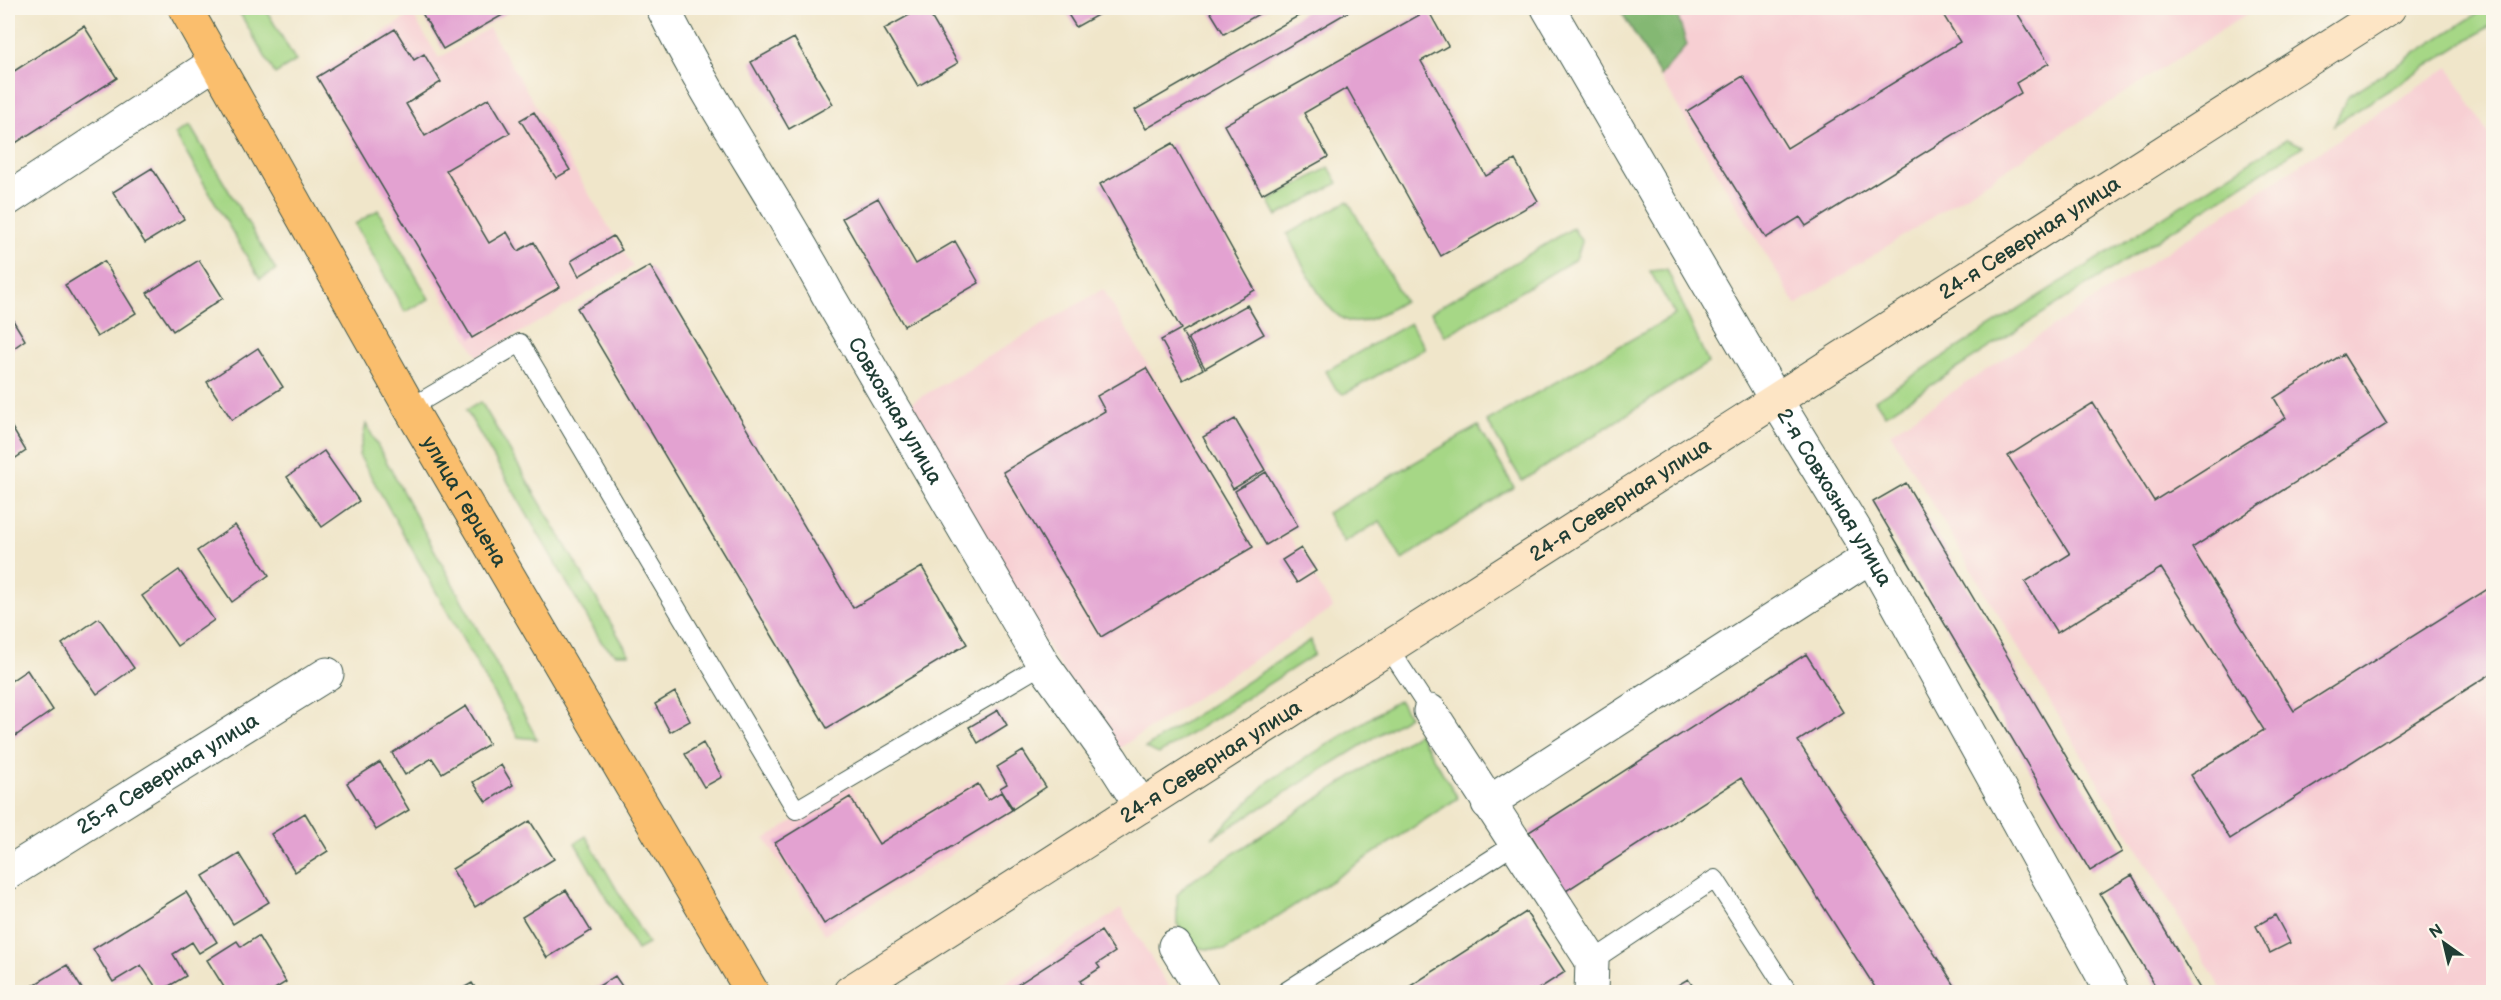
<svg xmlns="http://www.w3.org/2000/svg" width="2501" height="1000" viewBox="0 0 2501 1000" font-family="'Balsamiq Sans',sans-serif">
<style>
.built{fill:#f7cfd3}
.green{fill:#a6d786;stroke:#628a5d;stroke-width:1.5}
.forest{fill:#84b873;stroke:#527a54;stroke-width:1.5}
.building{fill:#e3a2d1}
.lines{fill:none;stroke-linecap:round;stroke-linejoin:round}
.service-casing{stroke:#3e564a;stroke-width:20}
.minor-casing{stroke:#3e564a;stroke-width:35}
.secondary-casing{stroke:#3e564a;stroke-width:35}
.primary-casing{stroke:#3e564a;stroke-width:35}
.service{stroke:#fff;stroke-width:18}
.minor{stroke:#fff;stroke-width:33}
.secondary{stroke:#fde5c5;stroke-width:33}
.primary{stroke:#fabe6d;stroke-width:33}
.labels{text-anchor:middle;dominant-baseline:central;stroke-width:4.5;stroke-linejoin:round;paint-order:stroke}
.street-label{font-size:21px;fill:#1f3d34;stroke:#fbf7ec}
</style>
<rect width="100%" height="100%" fill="#fbf7ec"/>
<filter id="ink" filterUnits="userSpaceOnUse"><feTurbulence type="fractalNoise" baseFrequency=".0167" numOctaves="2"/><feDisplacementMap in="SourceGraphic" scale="12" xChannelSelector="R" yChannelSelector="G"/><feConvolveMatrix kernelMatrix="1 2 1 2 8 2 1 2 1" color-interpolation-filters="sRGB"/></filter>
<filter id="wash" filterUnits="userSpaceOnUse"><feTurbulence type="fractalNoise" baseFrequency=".008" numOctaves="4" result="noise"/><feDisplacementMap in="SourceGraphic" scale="24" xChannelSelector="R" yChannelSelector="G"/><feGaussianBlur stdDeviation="1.35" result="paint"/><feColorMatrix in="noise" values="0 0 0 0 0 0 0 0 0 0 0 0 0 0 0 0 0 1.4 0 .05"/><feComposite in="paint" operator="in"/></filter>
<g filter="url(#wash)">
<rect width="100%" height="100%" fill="#f0e6ca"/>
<path class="built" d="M 1619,8 L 2256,8 L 1796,305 Z
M 412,14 L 439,58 L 489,28 L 633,267 L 478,357 L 313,75 Z
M 2449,67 L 2494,144 L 2493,992 L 2223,992 L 1890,433 Z
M 1103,289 L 1256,549 L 1288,534 L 1333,608 L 1112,753 L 904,407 Z
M 977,778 L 988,795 L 1000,789 L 1015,813 L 825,934 L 765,839 L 849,785 L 883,837 Z
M 1121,909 L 1172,992 L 991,992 Z"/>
<path class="green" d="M 237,8 L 265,8 L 296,61 L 275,74 Z
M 2486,8 L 2493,8 L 2493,24 L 2334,125 L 2348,96 Z
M 190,126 L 276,270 L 260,279 L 175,134 Z
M 2286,139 L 2303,146 L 1885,415 L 1875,400 Z
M 1329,167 L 1338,183 L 1277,216 L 1269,201 Z
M 1348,201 L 1404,301 C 1389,309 1370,324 1352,322 C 1325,319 1299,256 1287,234 Z
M 378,210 L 429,299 L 405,312 L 355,224 Z
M 1573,228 L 1582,242 L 1576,259 L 1445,336 L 1431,312 Z
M 1667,269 L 1708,363 L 1522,481 L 1487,421 L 1675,315 L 1650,271 Z
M 1410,323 L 1425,348 L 1350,391 L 1343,394 L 1336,389 L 1326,371 Z
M 481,402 L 629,654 L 616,654 L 602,643 L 466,410 Z
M 366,424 L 537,739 L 518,737 L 359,455 Z
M 1478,426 L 1514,487 L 1402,560 L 1380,521 L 1344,543 L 1327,513 Z
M 1311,640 L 1314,655 L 1159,754 L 1145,748 Z
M 1399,700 L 1409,716 L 1212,838 L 1269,781 Z
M 1418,733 L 1458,798 L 1226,950 L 1196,948 L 1177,924 L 1177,895 L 1187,884 Z
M 586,836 L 648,944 L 637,950 L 575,843 Z"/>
<path class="forest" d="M 1619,8 L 1675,8 L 1687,45 L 1660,76 Z"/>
<g id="blocks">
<path class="building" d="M 419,8 L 515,8 L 443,49 Z
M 922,8 L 926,8 L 958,63 L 918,86 L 884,29 Z
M 1064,8 L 1110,8 L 1076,27 Z
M 1208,8 L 1269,8 L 1224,34 Z
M 1312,8 L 1355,8 L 1146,129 L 1135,110 Z
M 1939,8 L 2014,8 L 2049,63 L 2016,83 L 2021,93 L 1806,226 L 1800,217 L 1766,238 L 1687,111 L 1743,76 L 1787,148 L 1960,42 Z
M 1428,10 L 1448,46 L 1421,61 L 1486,176 L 1515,160 L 1538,201 L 1441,256 L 1347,88 L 1304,113 L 1328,157 L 1262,194 L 1224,125 Z
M 84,26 L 117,78 L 8,148 L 8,75 Z
M 395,29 L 414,60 L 424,54 L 441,82 L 406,104 L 425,136 L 489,98 L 510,133 L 446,170 L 489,243 L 507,232 L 518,251 L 534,242 L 560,287 L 472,338 L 317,77 Z
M 794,38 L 833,104 L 789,129 L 751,62 Z
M 534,112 L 570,170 L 556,178 L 520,120 Z
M 1173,143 L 1255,290 L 1182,332 L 1203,369 L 1183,380 L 1161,340 L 1181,329 L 1100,184 Z
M 152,168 L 184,219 L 145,243 L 113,192 Z
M 878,198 L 916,264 L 955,241 L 979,283 L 904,326 L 842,218 Z
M 613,236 L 622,250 L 579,276 L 571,261 Z
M 199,260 L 223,298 L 173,331 L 147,293 Z
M 104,261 L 136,313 L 97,337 L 65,285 Z
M 650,266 L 853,608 L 922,567 L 967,644 L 827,728 L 577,308 Z
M 1247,305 L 1264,334 L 1205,368 L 1188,338 Z
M 8,312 L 25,340 L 8,352 Z
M 258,348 L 283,387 L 232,420 L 207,382 Z
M 2343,354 L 2387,424 L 2192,548 L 2294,711 L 2494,585 L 2494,672 L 2230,839 L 2190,775 L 2264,730 L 2161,568 L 2057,633 L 2025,582 L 2070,554 L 2008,456 L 2093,403 L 2154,501 L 2286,418 L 2274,398 Z
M 1146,368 L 1253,547 L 1101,637 L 1003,472 L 1105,411 L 1097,396 Z
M 1235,419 L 1265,470 L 1233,489 L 1203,437 Z
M 8,421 L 26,451 L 8,463 Z
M 324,451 L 359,501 L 322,527 L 287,477 Z
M 1266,472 L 1298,526 L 1266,545 L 1235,491 Z
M 1906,483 L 2122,852 L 2090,871 L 1873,502 Z
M 235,525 L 269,575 L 232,602 L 197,551 Z
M 1301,548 L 1316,571 L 1297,583 L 1282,560 Z
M 179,570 L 214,620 L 177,646 L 142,596 Z
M 99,618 L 134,668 L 97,694 L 62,644 Z
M 1806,654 L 1843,712 L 1798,741 L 1959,992 L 1878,992 L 1741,778 L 1566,891 L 1529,832 Z
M 27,670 L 53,710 L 8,741 L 8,683 Z
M 675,692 L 690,721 L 670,732 L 655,704 Z
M 466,706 L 489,744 L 442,773 L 432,758 L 405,775 L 392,753 Z
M 998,710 L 1007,725 L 978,743 L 969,727 Z
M 703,743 L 722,777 L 704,787 L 685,754 Z
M 1023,751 L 1046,787 L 1013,809 L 1000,788 L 1007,784 L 997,767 Z
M 380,762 L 409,810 L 376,830 L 347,783 Z
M 501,765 L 513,785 L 486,802 L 473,782 Z
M 978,784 L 988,800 L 1001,792 L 1012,810 L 824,924 L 775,843 L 850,797 L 879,844 Z
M 305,813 L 328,851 L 295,872 L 271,834 Z
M 530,821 L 554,859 L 475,907 L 452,869 Z
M 239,854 L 269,902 L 233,924 L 203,876 Z
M 2132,875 L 2202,992 L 2159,992 L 2100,894 Z
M 566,890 L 591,931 L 547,958 L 522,917 Z
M 186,892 L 217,942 L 199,953 L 192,942 L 173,954 L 186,976 L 159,992 L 141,965 L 113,982 L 93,949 Z
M 1526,912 L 1565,972 L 1534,992 L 1401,992 Z
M 2275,915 L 2290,943 L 2270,953 L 2256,926 Z
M 1101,931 L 1115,952 L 1097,964 L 1100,968 L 1080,981 L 1087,992 L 1006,992 Z
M 258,936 L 286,982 L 270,992 L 227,992 L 207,960 L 237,941 L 241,947 Z
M 67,965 L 84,992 L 22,992 Z
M 615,976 L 626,992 L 589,992 Z
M 1688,979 L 1697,992 L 1666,992 Z
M 472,983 L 478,992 L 456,992 Z"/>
</g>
</g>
<g filter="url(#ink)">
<use href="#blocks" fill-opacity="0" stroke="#3e564a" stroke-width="1.5"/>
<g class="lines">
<defs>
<path id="service" d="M 410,408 L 520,343 L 796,810 L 1043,664
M 1388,647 L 1430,711
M 1592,961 L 1715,879 L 1788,992
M 1285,992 L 1515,844"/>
<g id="minor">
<path id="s1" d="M 663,8 C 711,107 776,197 828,295 L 1043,664 L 1111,759 L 1141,806"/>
<path id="s2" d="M 1548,8 L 1776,400 L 1871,556 L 2112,992"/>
<path d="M 8,199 L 216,62"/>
<path d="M 1430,711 L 1592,961 L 1591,992"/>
<path d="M 1488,803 L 1871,556"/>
<path id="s3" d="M 8,873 L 327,674"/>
<path d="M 1175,946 L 1203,992"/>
</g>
<g id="secondary">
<path id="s4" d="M 850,992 L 2389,8"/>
</g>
<g id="primary">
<path id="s5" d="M 185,8 L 410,408 L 752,992"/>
</g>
</defs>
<use href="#service" class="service-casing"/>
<use href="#minor" class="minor-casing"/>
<use href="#secondary" class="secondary-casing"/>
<use href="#primary" class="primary-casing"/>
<use href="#service" class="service"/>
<use href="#minor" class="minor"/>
<use href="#secondary" class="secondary"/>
<use href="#primary" class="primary"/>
</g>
</g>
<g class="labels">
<g class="street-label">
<text stroke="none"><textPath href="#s4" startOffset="1400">24-я Северная улица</textPath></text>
<text stroke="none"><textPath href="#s1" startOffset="465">Совхозная улица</textPath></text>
<text stroke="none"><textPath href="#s2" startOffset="567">2-я Совхозная улица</textPath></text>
<text stroke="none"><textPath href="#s4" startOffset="914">24-я Северная улица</textPath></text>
<text stroke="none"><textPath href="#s5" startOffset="567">улица Герцена</textPath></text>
<text stroke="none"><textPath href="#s4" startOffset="428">24-я Северная улица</textPath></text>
<text stroke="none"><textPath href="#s3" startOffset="188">25-я Северная улица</textPath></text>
</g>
</g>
<rect width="2501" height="1000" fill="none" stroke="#fbf7ec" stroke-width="30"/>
<g transform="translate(2444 943) rotate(326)" stroke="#fbf7ec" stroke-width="4.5" paint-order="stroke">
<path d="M0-4.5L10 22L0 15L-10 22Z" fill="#1f3d34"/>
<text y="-9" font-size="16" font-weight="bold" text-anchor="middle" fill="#1f3d34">N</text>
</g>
</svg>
